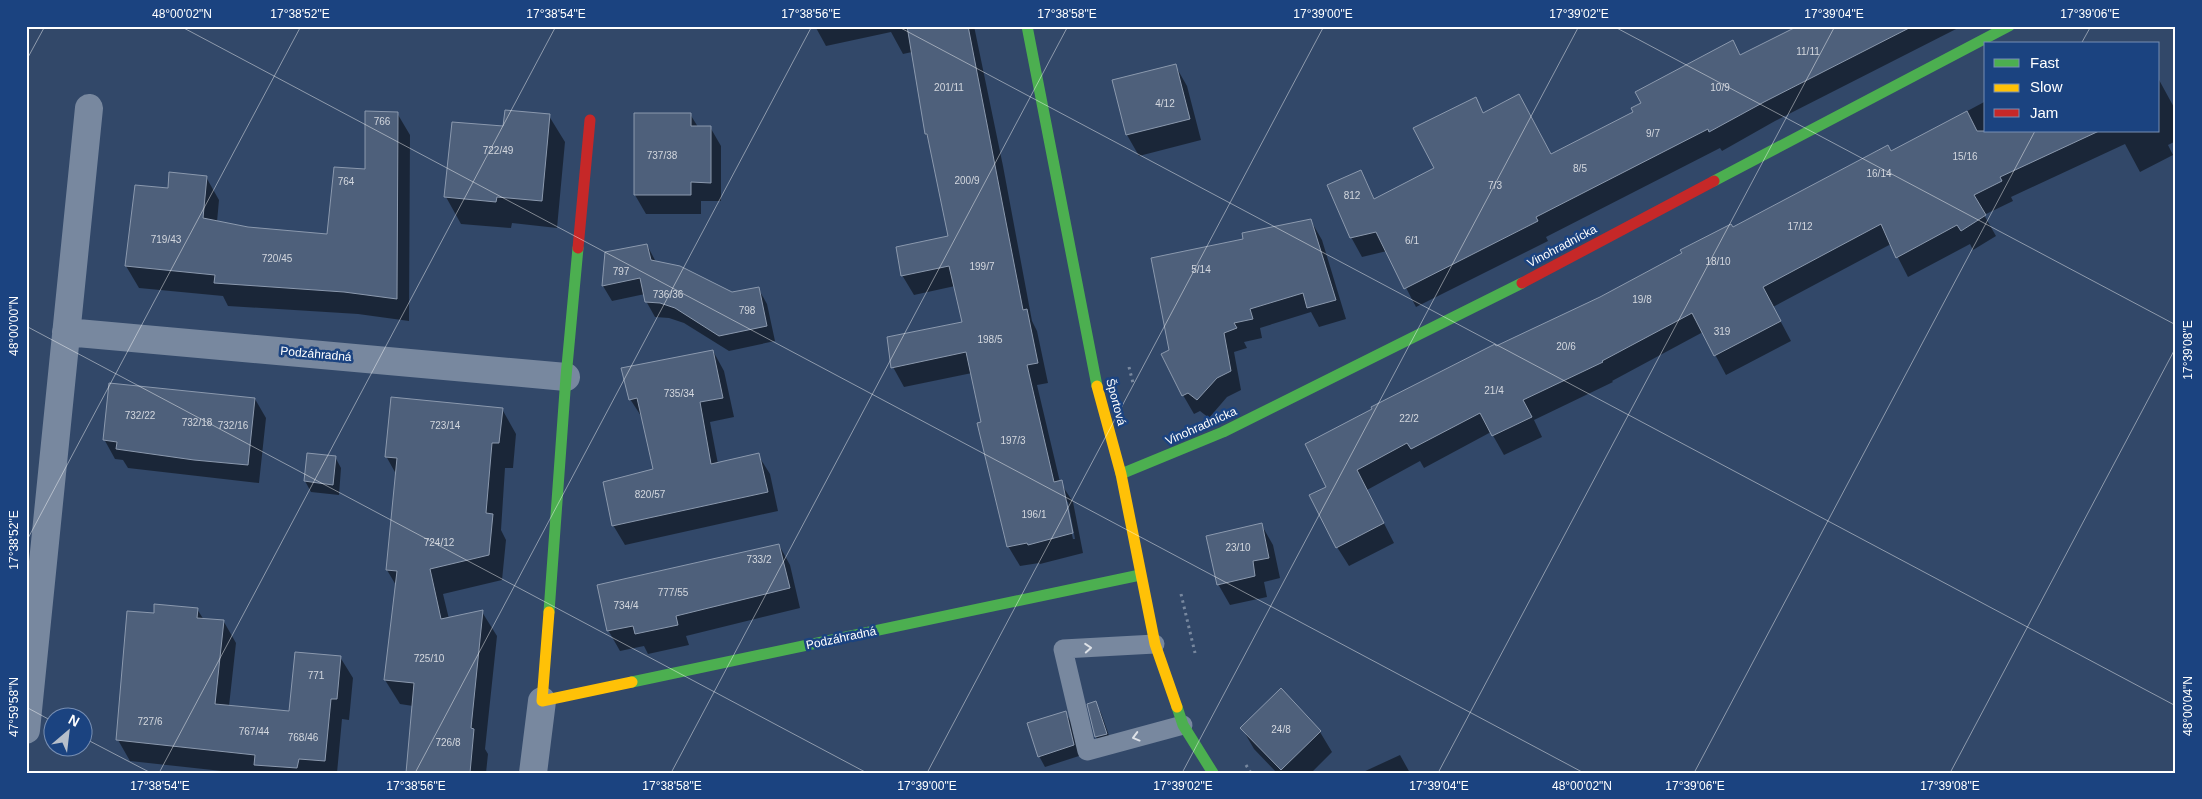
<svg xmlns="http://www.w3.org/2000/svg" width="2202" height="799" viewBox="0 0 2202 799" font-family="Helvetica,sans-serif">
<style>
.shadow{fill:#0007;fill-rule:evenodd}
.building{fill:#4e607b;stroke:#8b99ae}
.lines{fill:none;stroke-linecap:round;stroke-linejoin:round}
.path{stroke:#78889f;stroke-width:3;stroke-dasharray:2.5 4;stroke-linecap:butt}
.lane{stroke:#78889f;stroke-width:19}
.street{stroke:#78889f;stroke-width:28}
.fast{stroke:#4caf50;stroke-width:11}
.slow{stroke:#ffc107;stroke-width:11}
.jam{stroke:#c62828;stroke-width:11}
.oneway{stroke:#dde1e7}
.ticks{fill:none;stroke:#fff;stroke-width:1;stroke-opacity:0.45}
.labels{text-anchor:middle;dominant-baseline:central;stroke-width:5;stroke-linejoin:round;paint-order:stroke}
.number-label{font-size:10px;fill:#d3d7de}
.street-label{font-size:12px;fill:#fff;stroke:#1b4380}
.neatline{fill:none;stroke:#fff;stroke-width:2}
.ticks-label{font-size:12px;text-anchor:middle;fill:#fff}
</style>
<rect width="100%" height="100%" fill="#324869"/>
<path class="shadow" d="M 815,26 L 974,26 L 1003,166 L 1032,321 L 1037,331 L 1048,383 L 1037,385 L 1060,482 L 1073,502 L 1083,553 L 1040,564 L 1039,563 L 1020,566 L 1008,546 L 972,373 L 904,387 L 893,367 L 964,323 L 955,286 L 914,295 L 902,275 L 949,237 L 929,139 L 926,134 L 912,52 L 903,54 L 891,32 L 826,46 ZM 1064,499 L 1068,502 L 1075,539 L 1073,539 Z
M 1801,26 L 1962,26 L 1775,121 L 1722,151 L 1720,148 L 1546,237 L 1548,241 L 1416,307 L 1387,251 L 1362,257 L 1351,237 L 1361,172 L 1375,200 L 1435,169 L 1475,99 L 1484,114 L 1551,155 L 1635,112 L 1643,104 L 1732,41 L 1741,56 Z
M 1175,65 L 1187,86 L 1201,140 L 1139,156 L 1127,135 L 1114,81 Z
M 2158,78 L 2176,111 L 2176,141 L 2168,145 L 2173,155 L 2140,172 L 2125,144 L 2011,197 L 2013,201 L 1984,215 L 1996,236 L 1973,250 L 1970,244 L 1908,277 L 1891,244 L 1773,307 L 1791,341 L 1726,375 L 1703,332 L 1612,381 L 1613,382 L 1534,420 L 1542,437 L 1504,455 L 1491,432 L 1424,468 L 1420,461 L 1367,490 L 1394,543 L 1349,566 L 1337,547 L 1328,487 L 1496,348 L 1601,298 L 1733,229 L 1891,152 L 1986,101 L 1986,131 L 2158,131 Z
M 397,113 L 410,135 L 409,321 L 358,314 L 228,306 L 223,296 L 139,288 L 126,266 L 169,190 L 206,177 L 219,200 L 217,222 L 248,228 L 328,236 L 366,171 Z
M 690,114 L 698,127 L 710,127 L 721,146 L 721,201 L 701,201 L 701,214 L 646,214 L 635,195 Z
M 549,116 L 565,142 L 557,228 L 512,223 L 511,228 L 461,224 L 446,197 L 504,128 Z
M 1311,221 L 1322,240 L 1346,319 L 1319,327 L 1311,312 L 1260,328 L 1262,338 L 1244,342 L 1247,348 L 1234,352 L 1241,390 L 1227,397 L 1209,418 L 1200,411 L 1194,414 L 1183,395 L 1171,351 L 1245,240 Z
M 647,245 L 656,262 L 732,293 L 758,288 L 767,304 L 775,341 L 729,351 L 684,323 L 669,318 L 655,317 L 646,301 L 645,294 L 612,301 L 603,286 Z
M 713,351 L 724,371 L 734,417 L 710,422 L 718,464 L 758,455 L 770,474 L 778,511 L 625,545 L 613,525 L 654,470 L 643,419 L 630,399 Z
M 255,399 L 266,418 L 259,483 L 128,468 L 123,460 L 115,459 L 104,439 Z
M 502,409 L 516,434 L 513,468 L 505,468 L 501,530 L 506,540 L 502,580 L 443,594 L 449,619 L 482,612 L 497,636 L 485,749 L 488,754 L 486,773 L 408,773 L 413,706 L 400,704 L 385,680 L 397,587 L 387,570 L 396,474 L 386,456 Z
M 335,457 L 341,468 L 339,495 L 311,492 L 305,481 Z
M 1261,524 L 1273,545 L 1280,578 L 1264,582 L 1267,597 L 1230,605 L 1218,584 Z
M 779,545 L 790,565 L 800,608 L 686,636 L 689,645 L 648,654 L 644,646 L 620,651 L 608,630 Z
M 197,609 L 204,620 L 224,622 L 236,643 L 229,706 L 290,713 L 340,657 L 353,678 L 349,720 L 342,719 L 337,773 L 240,773 L 130,761 L 118,740 L 122,698 L 155,614 Z
M 1095,702 L 1101,713 L 1112,744 L 1102,747 L 1096,737 L 1089,704 Z
M 1065,712 L 1071,722 L 1079,756 L 1045,767 L 1039,756 Z
M 1242,728 L 1320,732 L 1332,752 L 1311,773 L 1277,773 L 1254,749 Z
M 1400,755 L 1410,773 L 1361,773 Z"/>
<path class="building" d="M 907,26 L 968,26 L 1023,310 L 1027,309 L 1038,363 L 1027,365 L 1054,482 L 1062,480 L 1073,533 L 1028,545 L 1027,543 L 1007,547 L 977,423 L 981,422 L 966,352 L 891,368 L 887,337 L 962,322 L 949,266 L 901,276 L 896,247 L 948,236 L 927,134 L 925,134 Z
M 1798,26 L 1913,26 L 1764,102 L 1709,132 L 1708,129 L 1536,217 L 1538,221 L 1404,289 L 1376,232 L 1350,238 L 1327,185 L 1361,170 L 1374,199 L 1434,168 L 1413,128 L 1476,97 L 1483,113 L 1519,94 L 1551,154 L 1633,112 L 1631,108 L 1641,103 L 1635,92 L 1733,40 L 1740,55 Z
M 1176,64 L 1190,119 L 1126,135 L 1112,80 Z
M 505,110 L 550,114 L 542,201 L 497,197 L 496,202 L 444,197 L 452,122 L 503,126 Z
M 365,111 L 398,112 L 397,299 L 344,292 L 214,283 L 215,275 L 125,266 L 135,185 L 168,188 L 169,172 L 207,176 L 203,218 L 248,227 L 327,234 L 334,167 L 365,169 Z
M 1967,111 L 1977,131 L 2099,131 L 2000,177 L 2002,181 L 1974,195 L 1986,215 L 1961,231 L 1957,225 L 1896,258 L 1881,224 L 1763,287 L 1781,321 L 1714,356 L 1692,313 L 1602,361 L 1603,362 L 1523,400 L 1532,417 L 1492,436 L 1480,413 L 1411,449 L 1407,443 L 1357,470 L 1384,523 L 1336,548 L 1309,495 L 1326,487 L 1305,444 L 1372,409 L 1371,407 L 1495,344 L 1496,346 L 1600,297 L 1682,253 L 1680,250 L 1731,224 L 1733,227 L 1888,145 L 1891,151 Z
M 634,113 L 691,113 L 691,126 L 711,126 L 711,183 L 691,182 L 691,195 L 634,195 Z
M 1311,219 L 1336,300 L 1307,308 L 1303,293 L 1250,309 L 1253,319 L 1234,323 L 1237,328 L 1224,333 L 1231,371 L 1217,378 L 1197,400 L 1188,393 L 1182,396 L 1161,354 L 1169,350 L 1151,258 L 1243,239 L 1242,233 Z
M 647,244 L 651,260 L 680,266 L 732,292 L 759,287 L 767,326 L 719,336 L 675,308 L 660,303 L 645,302 L 640,278 L 602,286 L 605,252 Z
M 713,350 L 723,398 L 700,402 L 711,464 L 759,453 L 768,492 L 612,526 L 603,482 L 653,469 L 637,398 L 629,400 L 621,368 Z
M 109,383 L 255,398 L 248,465 L 194,460 L 116,449 L 117,442 L 103,440 Z
M 391,397 L 503,408 L 499,443 L 492,443 L 486,513 L 493,514 L 489,555 L 430,569 L 441,619 L 483,610 L 471,728 L 474,729 L 470,773 L 406,773 L 414,683 L 384,680 L 397,571 L 386,570 L 397,458 L 385,457 Z
M 307,453 L 336,456 L 333,485 L 304,481 Z
M 1262,523 L 1269,558 L 1253,561 L 1255,576 L 1217,585 L 1206,536 Z
M 779,544 L 790,588 L 676,616 L 678,625 L 635,634 L 633,626 L 607,631 L 597,585 Z
M 154,604 L 198,608 L 197,618 L 224,620 L 215,704 L 289,711 L 295,652 L 341,656 L 337,699 L 331,699 L 325,761 L 299,759 L 297,768 L 254,765 L 255,755 L 116,740 L 127,611 L 154,613 Z
M 1281,688 L 1321,731 L 1281,770 L 1240,728 Z
M 1096,701 L 1107,734 L 1095,737 L 1087,704 Z
M 1066,711 L 1074,745 L 1038,757 L 1027,723 Z"/>
<g class="lines">
<path class="path" d="M 1129,367 L 1133,383
M 1181,594 L 1195,653
M 1246,765 L 1251,773"/>
<path class="lane" d="M 1155,644 L 1063,649 L 1087,751 L 1183,725"/>
<path class="street" d="M 66,332 L 566,377
M 26,730 L 89,108
M 533,773 L 542,701"/>
<path class="fast" d="M 1027,26 L 1097,386
M 1714,181 L 2009,26
M 1121,474 L 1223,432 L 1522,283
M 549,612 L 566,377 L 578,248
M 632,682 L 1140,575
M 1177,707 L 1183,725 L 1213,773"/>
<path class="slow" d="M 1097,386 L 1121,474 L 1155,644 L 1177,707
M 549,612 L 542,701 L 632,682"/>
<path class="jam" d="M 578,248 L 590,120
M 1522,283 L 1714,181"/>
</g>
<defs><path id="oneway-chevron" d="M-2-3.5L2.5 0L-2 3.5" fill="none" stroke-width="1.6" stroke-linecap="round" stroke-linejoin="round" transform="scale(1.25)"/></defs>
<g class="oneway">
<use href="#oneway-chevron" transform="translate(1088 648) rotate(-4)"/>
<use href="#oneway-chevron" transform="translate(1136 737) rotate(165)"/>
</g>
<path class="ticks" d="M 180,26 L 1584,773M 897,26 L 2176,706M 1613,26 L 2176,325M 2081,44 L 2091,26M 26,61 L 45,26M 26,326 L 867,773M 26,542 L 301,26M 26,707 L 52,721M 82,737 L 151,773M 159,773 L 556,26M 415,773 L 812,26M 671,773 L 1068,26M 927,773 L 1324,26M 1182,773 L 1579,26M 1438,773 L 1835,26M 1694,773 L 2035,131M 1950,773 L 2176,347"/>
<g class="labels">
<g class="number-label">
<text x="1808" y="51">11/11</text>
<text x="949" y="87">201/11</text>
<text x="1720" y="87">10/9</text>
<text x="1165" y="103">4/12</text>
<text x="382" y="121">766</text>
<text x="1653" y="133">9/7</text>
<text x="498" y="150">722/49</text>
<text x="662" y="155">737/38</text>
<text x="1965" y="156">15/16</text>
<text x="1580" y="168">8/5</text>
<text x="1879" y="173">16/14</text>
<text x="967" y="180">200/9</text>
<text x="346" y="181">764</text>
<text x="1495" y="185">7/3</text>
<text x="1352" y="195">812</text>
<text x="1800" y="226">17/12</text>
<text x="166" y="239">719/43</text>
<text x="1412" y="240">6/1</text>
<text x="277" y="258">720/45</text>
<text x="1718" y="261">18/10</text>
<text x="982" y="266">199/7</text>
<text x="1201" y="269">5/14</text>
<text x="621" y="271">797</text>
<text x="668" y="294">736/36</text>
<text x="1642" y="299">19/8</text>
<text x="747" y="310">798</text>
<text x="1722" y="331">319</text>
<text x="990" y="339">198/5</text>
<text x="1566" y="346">20/6</text>
<text x="1494" y="390">21/4</text>
<text x="679" y="393">735/34</text>
<text x="140" y="415">732/22</text>
<text x="1409" y="418">22/2</text>
<text x="197" y="422">732/18</text>
<text x="233" y="425">732/16</text>
<text x="445" y="425">723/14</text>
<text x="1013" y="440">197/3</text>
<text x="650" y="494">820/57</text>
<text x="1034" y="514">196/1</text>
<text x="439" y="542">724/12</text>
<text x="1238" y="547">23/10</text>
<text x="759" y="559">733/2</text>
<text x="673" y="592">777/55</text>
<text x="626" y="605">734/4</text>
<text x="429" y="658">725/10</text>
<text x="316" y="675">771</text>
<text x="150" y="721">727/6</text>
<text x="1281" y="729">24/8</text>
<text x="254" y="731">767/44</text>
<text x="303" y="737">768/46</text>
<text x="448" y="742">726/8</text>
</g>
<g class="street-label">
<text transform="translate(1562 246) rotate(-28)">Vinohradnícka</text>
<text transform="translate(316 354) rotate(5)">Podzáhradná</text>
<text transform="translate(1116 402) rotate(75)">Športová</text>
<text transform="translate(1201 426) rotate(-24)">Vinohradnícka</text>
<text transform="translate(841 638) rotate(-12)">Podzáhradná</text>
</g>
</g>
<rect width="2202" height="799" fill="none" stroke="#1b4380" stroke-width="55"/>
<rect x="1984" y="42" width="175" height="90" fill="#1b4380" stroke="#768eb3"/>
<rect x="1994" y="59" width="25" height="8" fill="#4caf50" stroke="#768eb3"/>
<text x="2030" y="68" font-size="15" fill="#ffffff">Fast</text>
<rect x="1994" y="84" width="25" height="8" fill="#ffc107" stroke="#768eb3"/>
<text x="2030" y="92" font-size="15" fill="#ffffff">Slow</text>
<rect x="1994" y="109" width="25" height="8" fill="#c62828" stroke="#768eb3"/>
<text x="2030" y="118" font-size="15" fill="#ffffff">Jam</text>
<g transform="translate(68 732) rotate(28)"><circle r="24" fill="#1b4380" stroke="#768eb3"/>
<path d="M0-4L9 19L0 12L-9 19Z" fill="#b7bfca"/>
<text y="-8" font-size="14" font-weight="bold" text-anchor="middle" fill="#ffffff">N</text>
</g>
<rect x="28" y="28" width="2146" height="744" class="neatline"/>
<g class="ticks-label">
<text x="182" y="18">48°00'02"N</text>
<text x="300" y="18">17°38'52"E</text>
<text x="556" y="18">17°38'54"E</text>
<text x="811" y="18">17°38'56"E</text>
<text x="1067" y="18">17°38'58"E</text>
<text x="1323" y="18">17°39'00"E</text>
<text x="1579" y="18">17°39'02"E</text>
<text x="1834" y="18">17°39'04"E</text>
<text x="2090" y="18">17°39'06"E</text>
<text transform="translate(14 326) rotate(-90)" y="4">48°00'00"N</text>
<text transform="translate(2188 350) rotate(-90)" y="4">17°39'08"E</text>
<text transform="translate(14 540) rotate(-90)" y="4">17°38'52"E</text>
<text transform="translate(2188 706) rotate(-90)" y="4">48°00'04"N</text>
<text transform="translate(14 707) rotate(-90)" y="4">47°59'58"N</text>
<text x="160" y="790">17°38'54"E</text>
<text x="416" y="790">17°38'56"E</text>
<text x="672" y="790">17°38'58"E</text>
<text x="927" y="790">17°39'00"E</text>
<text x="1183" y="790">17°39'02"E</text>
<text x="1439" y="790">17°39'04"E</text>
<text x="1582" y="790">48°00'02"N</text>
<text x="1695" y="790">17°39'06"E</text>
<text x="1950" y="790">17°39'08"E</text>
</g>
</svg>
